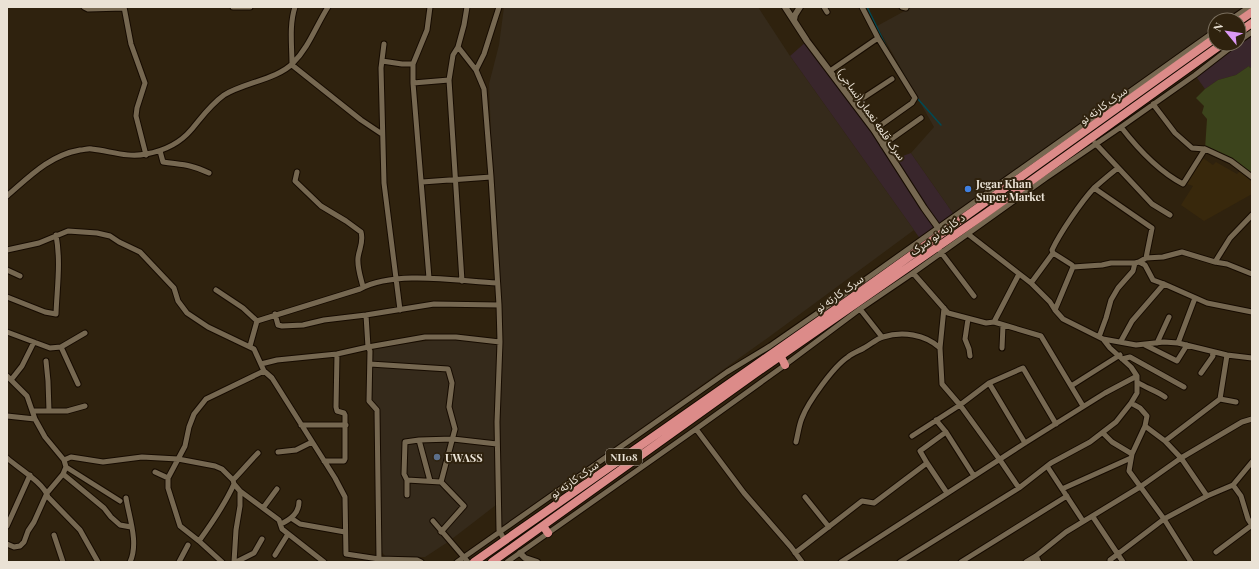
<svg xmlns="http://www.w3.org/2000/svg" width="1259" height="569" viewBox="0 0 1259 569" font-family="'Playfair Display','Noto Sans Arabic',serif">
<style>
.commercial{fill:#39262c}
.industrial{fill:#352a1b}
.built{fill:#38280c}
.green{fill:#3c441c}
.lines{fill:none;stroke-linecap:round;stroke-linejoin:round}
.stream{stroke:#004954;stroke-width:1.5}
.minor-casing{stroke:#160b00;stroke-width:7}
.tertiary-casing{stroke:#160b00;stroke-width:8}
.trunk-casing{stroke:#160b00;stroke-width:10}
.minor{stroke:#766851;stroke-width:5}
.tertiary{stroke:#766851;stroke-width:6}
.trunk{stroke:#dc8b89;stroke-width:8}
.shop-dot{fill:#3f7fe0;stroke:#2f220e;stroke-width:1.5}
.service-dot{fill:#5c6f8a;stroke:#2f220e;stroke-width:1.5}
.labels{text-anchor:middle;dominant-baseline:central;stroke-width:4;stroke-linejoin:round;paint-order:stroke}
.shield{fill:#2f220e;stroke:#b2a899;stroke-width:1}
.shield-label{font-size:10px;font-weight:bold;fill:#eae2d5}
.street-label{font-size:11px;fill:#eae2d5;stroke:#2f220e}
.poi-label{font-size:11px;font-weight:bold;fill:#eae2d5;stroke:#2f220e;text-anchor:start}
</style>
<rect width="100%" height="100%" fill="#2f220e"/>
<path class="commercial" d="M 1252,32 L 1252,66 L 1250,68 L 1249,66 L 1236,75 L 1218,80 L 1205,89 L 1195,75 L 1235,44 L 1239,44 L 1239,41 Z
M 807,41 L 892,160 L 911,153 L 955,216 L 921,240 L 790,56 Z"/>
<path class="industrial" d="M 504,7 L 758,7 L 790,56 L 914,230 L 769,337 L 499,530 L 496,505 L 448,542 L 425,557 L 386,557 L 380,550 L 377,410 L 369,401 L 374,348 L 433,340 L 465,340 L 497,344 L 496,262 L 489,84 L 499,45 Z
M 912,7 L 1249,7 L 1230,20 L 1215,20 L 1215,31 L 955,216 L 911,153 L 934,127 L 877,26 Z"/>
<path class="built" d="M 1203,158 L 1213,165 L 1216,162 L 1237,174 L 1240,171 L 1252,182 L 1252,194 L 1204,221 L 1181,205 L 1193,186 L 1185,183 Z"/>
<path class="green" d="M 1249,66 L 1250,68 L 1252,66 L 1252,177 L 1231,161 L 1205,149 L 1207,119 L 1202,113 L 1204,106 L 1196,98 L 1205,89 L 1218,80 L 1236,75 Z"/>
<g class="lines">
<path class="stream" d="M 867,7 L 889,52
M 894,60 L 906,79
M 917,98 L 941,125"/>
<defs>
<path id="minor" d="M 84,7 L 88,9 L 124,8
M 124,7 L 131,44 L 145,83 L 137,108 L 136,116 L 146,155
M 233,7 L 250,7
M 295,7 C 289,25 292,46 292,65 L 361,120 L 382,134
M 467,7 L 464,25 L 458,47 L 476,70 L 484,89 L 491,177 L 499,305 L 500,342 L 497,422 L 499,530 L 505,541
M 824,7 L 827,12
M 862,7 L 878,38 L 915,98 L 912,103 L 874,130
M 902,7 L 906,8
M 1230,20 L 1249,7
M 1239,41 L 1252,32
M 384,44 L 381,68 L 384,183 L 400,310
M 458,47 L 453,55 L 449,80 L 462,281
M 382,61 L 402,64 L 413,64
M 476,70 L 484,54 L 499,7
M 830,71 L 878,38
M 413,83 L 449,80
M 854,104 L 892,79
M 1153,104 L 1175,133 L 1192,148 L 1205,149 L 1231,161 L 1252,177
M 1121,127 C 1138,149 1158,171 1183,184 L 1205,149
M 1095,143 L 1152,204 L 1170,215
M 883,145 L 921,118
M 160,151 L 163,162 C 183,165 190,164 209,173
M 297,172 L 295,181 L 321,206 L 346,221 L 361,232 C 364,242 359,249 358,258 C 357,268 361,278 363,287
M 422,182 L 491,177
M 1094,188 L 1152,228 L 1146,258
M 7,196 C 29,177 50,155 80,150 C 84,150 88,148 92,149 C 110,151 128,158 146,154 C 163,151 180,143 191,130 C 202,117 210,105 224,95 C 243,83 278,79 293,63 C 309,47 316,26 328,7
M 968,234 L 1031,283 L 1050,302 L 1055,310 L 1063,319 L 1103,339 L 1136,345 L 1164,342 L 1178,343 L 1227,355 L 1252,358
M 7,250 L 39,243 L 68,231 L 97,233 L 110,236 L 119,242 L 140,252 L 174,288 L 178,301 L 187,313 L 208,327 L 254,349 L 264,371 L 272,378 L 335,478 L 345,497 L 346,554 L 379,559 L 417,560 L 421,562
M 940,251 L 974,296
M 1053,253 L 1072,265 L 1073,267 L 1102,265 L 1111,263 L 1135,263 L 1139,262 L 1146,258 L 1163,257 L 1182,252 L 1215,262 L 1227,264 L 1252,274
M 1139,262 L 1145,265 L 1153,280 L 1164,284 L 1207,303 L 1252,312
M 1215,262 L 1230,238 L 1252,215
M 7,270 L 20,276
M 913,273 L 948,313 L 986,323 L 994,322 L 1041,336 L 1083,406
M 429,278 L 413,83 L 413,64 L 427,30 L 430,7
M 1031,283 L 1053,253 L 1052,250 C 1060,233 1081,202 1094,188 C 1102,181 1110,174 1118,168
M 216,290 L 243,308 L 257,321
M 7,297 L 45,312 L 56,314 C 57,287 61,262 56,235
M 944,308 L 940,348 L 942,384 L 960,405 L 1000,460 L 1019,488
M 860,309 L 882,337
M 1055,310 L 1073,267
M 275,314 L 278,325 L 282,326 L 303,325 L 324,320 L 366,315 L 434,304 L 499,305
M 366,315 L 368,347 L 370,351 L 369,401 L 377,410 L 379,559
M 968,319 L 965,339 L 969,349 L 970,356
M 994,322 L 1019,274
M 7,332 L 50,348 L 61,347 L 85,333
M 1099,337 L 1106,318 L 1111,300 L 1118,288 L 1133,271 L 1135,263
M 1121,341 L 1132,321 L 1164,284
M 1157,343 L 1169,317
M 1178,343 L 1195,298
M 1145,345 L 1177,361 L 1187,345
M 250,346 L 257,321 L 360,289 C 396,270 457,281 497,283
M 61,347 L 78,384
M 1002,348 L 1003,325
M 1122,359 L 1130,357 L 1184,387
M 46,361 L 48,381 L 49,411
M 261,364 L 277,360 L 337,354 L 368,347 L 425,337 L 456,337 L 500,342
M 370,364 L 448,369 L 452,383 L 449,407 L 455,429 L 441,482 L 464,506 L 441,532
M 1201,373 L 1213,356 L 1212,352
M 7,376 L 27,396 L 35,419 L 45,437 L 64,460 L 66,467 L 63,474 L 47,493 L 34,522 L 28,531 L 24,542 L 20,546 L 14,547 L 7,544
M 11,380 L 22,366 L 34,342
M 1137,382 C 1146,388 1157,391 1165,397
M 989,383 L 1025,443
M 1071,386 L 1120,355
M 1220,399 L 1236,402
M 1131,403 L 1140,408 L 1147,416 L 1145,426 L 1132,454 L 1129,471 L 1164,519 L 1191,562
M 33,411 L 67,411 L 85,406
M 7,416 L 35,419
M 936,420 L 946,432 L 974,476
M 301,425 L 346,425
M 1145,426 L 1165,441 L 1181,458 L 1207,496
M 696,429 L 744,493 L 791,547 L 802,562
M 946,432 L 920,451 L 927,463 L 947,493
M 1103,433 L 1112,442 L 1132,454
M 912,436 L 960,405 L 989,383 L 1023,368 L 1056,424
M 419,440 L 453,439 L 497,444
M 1165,441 L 1220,399 L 1227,355
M 796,442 C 798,434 799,425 802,418 C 808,402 834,366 848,357 C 853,353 859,351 864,348 C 870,345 876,339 883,337 C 902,331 925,334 940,348
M 278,452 L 296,450 L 312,442
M 7,458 C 18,468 44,483 48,497 L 80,530 L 98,562
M 64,460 L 71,457 L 103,462 L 142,457 L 178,459 L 215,466 L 222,469 L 233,480
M 324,461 L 344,461 L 345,459 L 345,415 L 344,413 L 337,411 L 336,407 L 337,354
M 1047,466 L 1083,521
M 66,467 L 120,501
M 155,472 L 168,478
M 63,474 L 104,508 L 111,517 L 120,525 L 131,527
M 407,480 L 404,474 L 405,442 L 419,440 L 430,481
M 1233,485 L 1241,496 L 1248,519 L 1252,525
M 1062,489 L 1131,458
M 240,491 L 279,520 L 282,529 L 324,562
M 407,495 L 407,480 L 441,482
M 805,497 L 829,527
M 126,498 C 129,517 139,543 130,562
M 263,508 L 277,489
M 1093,517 L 1123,562
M 291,518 L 300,524 L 345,532
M 433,521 L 468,562
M 281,524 C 291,519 299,513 299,502
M 7,526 L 30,475
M 54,535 L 63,562
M 199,541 C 212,523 225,504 234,484 L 233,480 C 242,471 249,462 258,453
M 1216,552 L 1252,525
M 795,553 L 862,501 L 874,503 L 927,463
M 275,555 L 288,534
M 179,562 L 188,545
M 222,562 L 199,541 L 180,526 L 168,488 L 168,478 L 185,446 L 189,427 L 194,414 L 206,399 L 264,371
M 234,562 L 236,530 L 240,506 L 240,491 L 234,484
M 236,562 L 254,553 L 262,539
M 457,562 L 727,372 L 770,346 L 845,294 L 1215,31
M 507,562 L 696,429 L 785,365 L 860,309 L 913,273 L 1046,178 L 1121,127 L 1195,75 L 1235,44
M 841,562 L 1025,443 L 1105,393 L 1137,376
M 900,562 L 1019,488 L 1051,463 L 1090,442 L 1116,422 L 1131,403 L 1137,393 L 1137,376 L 1131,367 L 1110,348 L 1103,339
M 961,562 L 1067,496
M 1026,562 L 1036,556 L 1039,562
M 1033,562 L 1036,556 L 1066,532 L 1140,487 L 1181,458 L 1242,422 L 1252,419
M 1110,562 L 1110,560 L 1164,519 L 1207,496 L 1233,485 L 1252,462"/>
<path id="tertiary" d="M 785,7 L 807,41 L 874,130 L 924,208 L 942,233
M 794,20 L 795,15 L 800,7
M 520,553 L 525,558 L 537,562"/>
<path id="trunk" d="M 1239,21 L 1252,12
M 1239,32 L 1252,23
M 781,357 L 785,365
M 543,526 L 548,533
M 474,562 L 850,299 L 1215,38
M 492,562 L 756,373 L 985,214 L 1222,44"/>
</defs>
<use href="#minor" class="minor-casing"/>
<use href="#tertiary" class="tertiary-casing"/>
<use href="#trunk" class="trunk-casing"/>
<use href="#minor" class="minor"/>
<use href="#tertiary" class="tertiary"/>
<use href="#trunk" class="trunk"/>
</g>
<circle class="shop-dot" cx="968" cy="189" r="4"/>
<circle class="service-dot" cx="437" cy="457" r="4"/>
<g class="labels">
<rect class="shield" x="606" y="449" width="36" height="16" rx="3"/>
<g class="shield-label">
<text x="624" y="457">NH08</text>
</g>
<g class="street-label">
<text transform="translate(1103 105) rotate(-36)">سرک کارته نو</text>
<text transform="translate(872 114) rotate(55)">سرک قلعه نعمان(نساجی)</text>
<text transform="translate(937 234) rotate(-35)">د کارته نو سړک</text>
<text transform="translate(839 293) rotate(-35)">سرک کارته نو</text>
<text transform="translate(574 479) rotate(-35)">سرک کارته نو</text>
</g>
<g class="poi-label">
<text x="976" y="183">Jegar Khan<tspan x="976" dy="13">Super Market</tspan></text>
<text x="445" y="457">UWASS</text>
</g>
</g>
<rect width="1259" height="569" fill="none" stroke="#eae2d5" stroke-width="16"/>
<g transform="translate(1227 32) rotate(299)"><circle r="19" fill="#2f220e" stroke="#7a6f5e"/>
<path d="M0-3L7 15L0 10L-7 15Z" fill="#db99f5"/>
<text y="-6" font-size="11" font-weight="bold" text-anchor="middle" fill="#eae2d5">N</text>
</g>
</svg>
